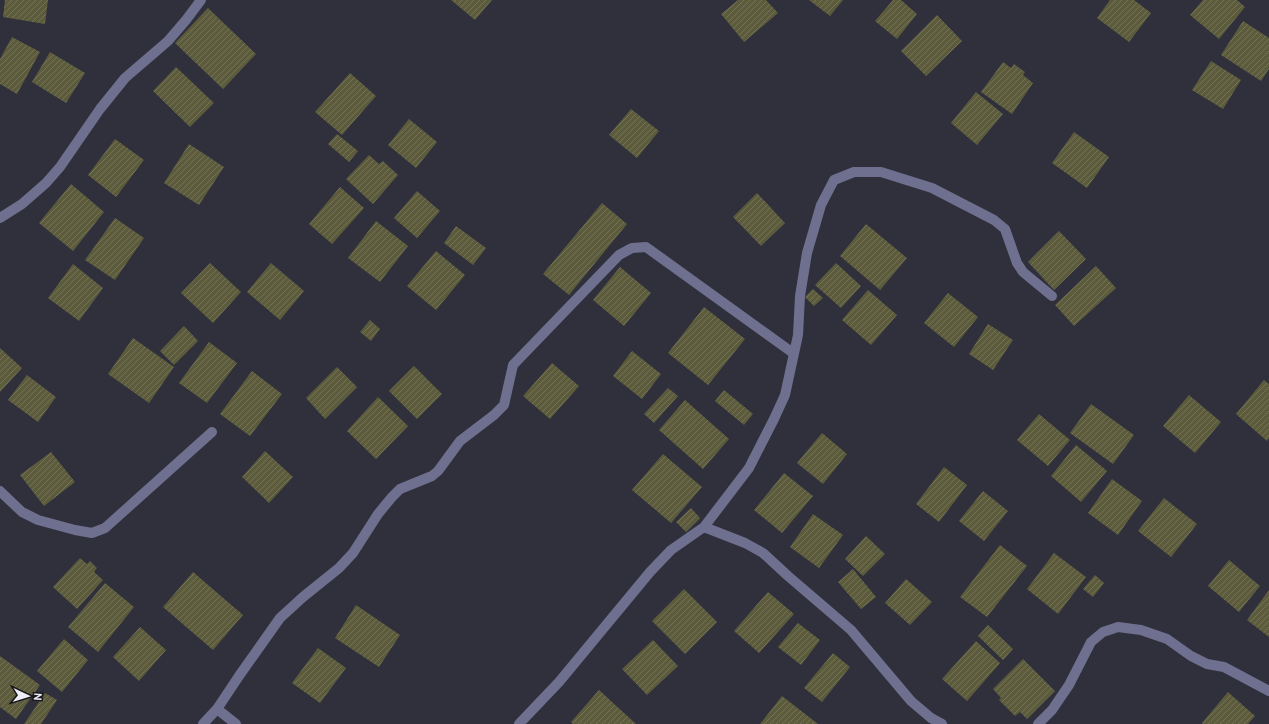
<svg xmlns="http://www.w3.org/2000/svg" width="1269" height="724" viewBox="0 0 1269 724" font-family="Overpass,sans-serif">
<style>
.building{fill:url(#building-hatch)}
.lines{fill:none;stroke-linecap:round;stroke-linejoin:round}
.minor{stroke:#6f708f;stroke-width:10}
</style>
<defs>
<pattern id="building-hatch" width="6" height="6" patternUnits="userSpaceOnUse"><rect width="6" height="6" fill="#5c5b3c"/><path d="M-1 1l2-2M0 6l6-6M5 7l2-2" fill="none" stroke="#747359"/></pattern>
</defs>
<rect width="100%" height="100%" fill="#2f303b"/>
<path class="building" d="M 5,0 L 48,0 L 45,24 L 3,17 Z
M 451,0 L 492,0 L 475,20 Z
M 738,0 L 766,0 L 778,13 L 744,42 L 721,14 Z
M 809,0 L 843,0 L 830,16 Z
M 893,0 L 901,0 L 917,14 L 897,39 L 875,21 Z
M 1110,0 L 1134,0 L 1151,13 L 1129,42 L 1097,18 Z
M 1203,0 L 1237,0 L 1245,7 L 1219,39 L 1190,15 Z
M 208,8 L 256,54 L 223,89 L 175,43 Z
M 937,15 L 962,41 L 926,76 L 901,51 Z
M 1243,21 L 1269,38 L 1269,69 L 1261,81 L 1221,55 Z
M 12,37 L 40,52 L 17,94 L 0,84 L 0,59 Z
M 50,52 L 85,73 L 66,103 L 32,82 Z
M 1211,61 L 1241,80 L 1223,109 L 1192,90 Z
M 1003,62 L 1011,68 L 1014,64 L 1025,72 L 1023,75 L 1033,83 L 1012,114 L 981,92 Z
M 176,67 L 214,103 L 190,127 L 153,91 Z
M 350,73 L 376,96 L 342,135 L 315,112 Z
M 976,92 L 1003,114 L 977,145 L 951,123 Z
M 631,109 L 659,131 L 637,158 L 609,135 Z
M 409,119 L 437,142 L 416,168 L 388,145 Z
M 1074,132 L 1109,157 L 1087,188 L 1052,163 Z
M 337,134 L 358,151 L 349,162 L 328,144 Z
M 115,139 L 144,160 L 116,197 L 88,175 Z
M 189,144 L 224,167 L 199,205 L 164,183 Z
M 369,155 L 379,164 L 383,161 L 398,175 L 373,204 L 346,179 Z
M 71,184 L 104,212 L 73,251 L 39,223 Z
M 340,187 L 364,208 L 332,244 L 309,224 Z
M 417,191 L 440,211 L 417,238 L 394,218 Z
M 757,193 L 785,223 L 761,246 L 733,217 Z
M 602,203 L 627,224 L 569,295 L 543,274 Z
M 115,218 L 144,238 L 115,280 L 85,260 Z
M 376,221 L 408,246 L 380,282 L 348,258 Z
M 866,224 L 907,258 L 880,290 L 840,256 Z
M 456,226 L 486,248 L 473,265 L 444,243 Z
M 1059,231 L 1086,259 L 1054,290 L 1028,262 Z
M 436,251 L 465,275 L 436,310 L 407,286 Z
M 210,263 L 241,292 L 213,323 L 181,293 Z
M 271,263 L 304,291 L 280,320 L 247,292 Z
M 836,263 L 861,286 L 841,308 L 815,285 Z
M 73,264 L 103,288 L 79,321 L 48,298 Z
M 1096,266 L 1116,288 L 1074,326 L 1055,305 Z
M 620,267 L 651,293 L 624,326 L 593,300 Z
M 813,289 L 823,298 L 814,306 L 805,297 Z
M 868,290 L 897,315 L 871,345 L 842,320 Z
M 948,293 L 978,317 L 954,347 L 924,323 Z
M 704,307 L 745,339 L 708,385 L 668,353 Z
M 370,320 L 380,329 L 371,341 L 360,332 Z
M 988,324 L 1013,340 L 993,370 L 969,354 Z
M 184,326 L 198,341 L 174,365 L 160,351 Z
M 133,338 L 174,367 L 149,403 L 108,374 Z
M 209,342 L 237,363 L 207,403 L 179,383 Z
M 0,348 L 22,368 L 0,392 Z
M 632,351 L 661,374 L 642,399 L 613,376 Z
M 552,363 L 579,386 L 550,419 L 523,396 Z
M 414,366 L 442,394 L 417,419 L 389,391 Z
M 337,367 L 357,387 L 325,419 L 306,398 Z
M 252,371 L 282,394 L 250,436 L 220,414 Z
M 27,375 L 56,397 L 38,422 L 8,400 Z
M 1264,380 L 1269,384 L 1269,438 L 1267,441 L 1236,414 Z
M 668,388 L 678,396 L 654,423 L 644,414 Z
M 724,390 L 753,414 L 744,425 L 715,401 Z
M 1189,395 L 1221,422 L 1195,453 L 1163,426 Z
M 378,397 L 408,426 L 376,459 L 347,431 Z
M 685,400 L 729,439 L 703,469 L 659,430 Z
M 1091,404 L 1134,435 L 1113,464 L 1070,433 Z
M 1039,414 L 1070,440 L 1048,466 L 1017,440 Z
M 822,433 L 847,454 L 823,484 L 797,463 Z
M 1076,445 L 1107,471 L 1081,502 L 1051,476 Z
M 265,451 L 293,477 L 269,503 L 242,477 Z
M 51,452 L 75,482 L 44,506 L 20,475 Z
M 663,454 L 702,487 L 671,523 L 632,490 Z
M 944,467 L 967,485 L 939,522 L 916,504 Z
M 784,473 L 813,496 L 782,533 L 754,510 Z
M 1112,479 L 1142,501 L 1118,535 L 1088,513 Z
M 983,491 L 1008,511 L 984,541 L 959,521 Z
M 1164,498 L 1197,524 L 1171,557 L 1138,531 Z
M 691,508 L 700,518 L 686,532 L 676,522 Z
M 813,514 L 843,535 L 819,568 L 790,547 Z
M 866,536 L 885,554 L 863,576 L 845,559 Z
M 1000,545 L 1027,566 L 987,617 L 960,597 Z
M 1054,553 L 1086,577 L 1058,614 L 1027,589 Z
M 80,558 L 87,564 L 90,561 L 97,568 L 94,572 L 103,580 L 77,609 L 53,587 Z
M 1229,560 L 1260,586 L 1239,612 L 1208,586 Z
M 853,569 L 876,597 L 861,609 L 838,582 Z
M 193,572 L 243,615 L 213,650 L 163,607 Z
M 1095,575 L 1104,583 L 1093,597 L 1083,589 Z
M 906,579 L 932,602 L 910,625 L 885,603 Z
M 105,583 L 134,607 L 98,652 L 68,627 Z
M 684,589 L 717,622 L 685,654 L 652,621 Z
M 1269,590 L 1269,637 L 1247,620 Z
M 768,592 L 794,614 L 759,653 L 734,631 Z
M 356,605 L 400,635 L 379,667 L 335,638 Z
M 798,623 L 820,640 L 801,665 L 778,647 Z
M 988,625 L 1013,649 L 1003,660 L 978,636 Z
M 140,627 L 166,650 L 139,681 L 113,657 Z
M 64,639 L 88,660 L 62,692 L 37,671 Z
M 653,640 L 678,666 L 647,695 L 622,669 Z
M 976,641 L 1000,663 L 967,701 L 942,679 Z
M 318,648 L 346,668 L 320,703 L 292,683 Z
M 833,653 L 850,667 L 822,702 L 804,688 Z
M 0,656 L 40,685 L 16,719 L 0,707 Z
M 1023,659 L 1055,691 L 1027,719 L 1020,712 L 1015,716 L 999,700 L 1001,698 L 993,689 Z
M 599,690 L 636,724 L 573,724 L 571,722 Z
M 1228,692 L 1255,716 L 1248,724 L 1203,724 L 1202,723 Z
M 45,693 L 57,700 L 41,724 L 24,724 Z
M 782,696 L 818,724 L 760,724 Z"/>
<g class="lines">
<path class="minor" d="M 0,218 L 22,204 L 46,183 L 60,167 L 100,109 L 125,78 L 168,41 L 186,20 L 201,0
M 0,491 L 22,512 L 38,520 L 75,530 L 92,533 L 105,528 L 212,432
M 704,527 L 745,543 L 763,553 L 788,576 L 851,630 L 911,701 L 931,718 L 942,724
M 217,709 L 236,724
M 203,724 L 217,709 L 239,676 L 280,618 L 303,597 L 339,568 L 353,553 L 378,514 L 392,497 L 400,489 L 432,476 L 438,471 L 460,441 L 494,415 L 504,405 L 513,365 L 619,255 L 632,248 L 646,247 L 793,353
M 519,724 L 559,682 L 650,572 L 671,550 L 704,527 L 749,468 L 774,419 L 785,395 L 798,335 L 800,296 L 807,253 L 821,205 L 834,180 L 854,172 L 881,172 L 932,188 L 994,220 L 1005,229 L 1017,263 L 1023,272 L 1052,296
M 1038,724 L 1052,710 L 1069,685 L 1091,642 L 1103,632 L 1118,627 L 1141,630 L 1167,639 L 1191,656 L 1207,664 L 1224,667 L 1269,691"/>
</g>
<g transform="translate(28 696) rotate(94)" stroke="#18181d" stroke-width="3" paint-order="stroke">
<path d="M0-3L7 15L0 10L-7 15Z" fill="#edeef6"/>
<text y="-6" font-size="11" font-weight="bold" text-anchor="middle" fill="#edeef6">N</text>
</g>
</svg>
